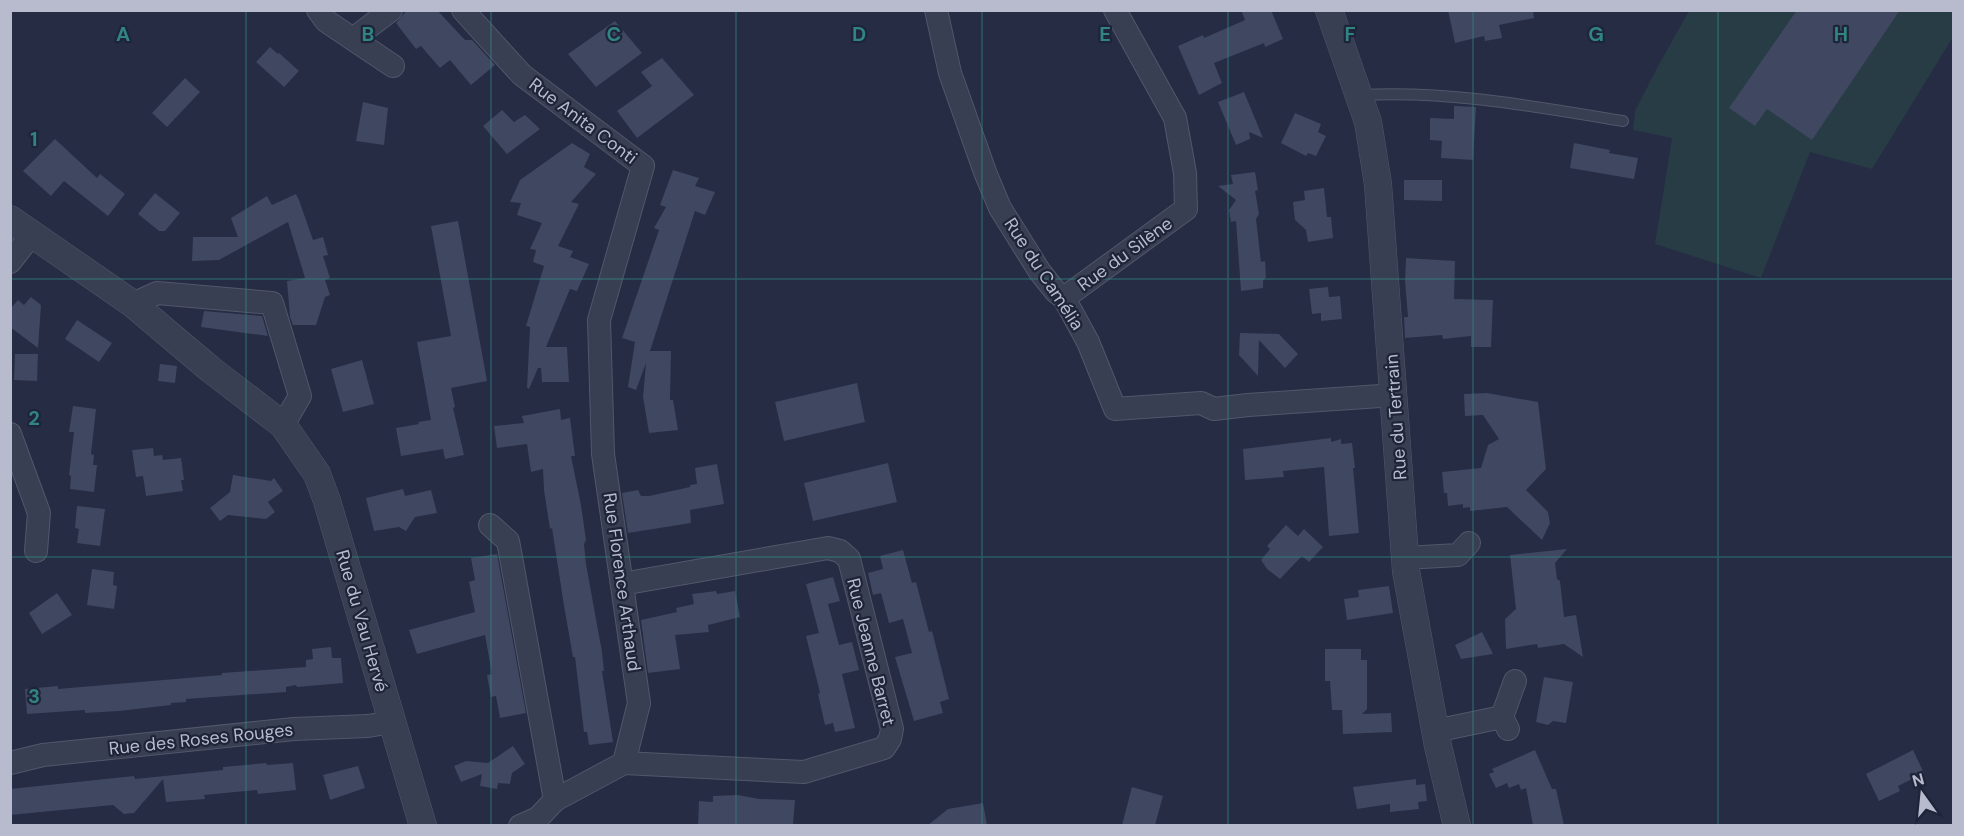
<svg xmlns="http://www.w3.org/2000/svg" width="1964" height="836" viewBox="0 0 1964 836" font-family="'DM Sans',sans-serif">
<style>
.green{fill:#273c45}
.building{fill:#3f4761}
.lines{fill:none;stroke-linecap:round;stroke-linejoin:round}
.service-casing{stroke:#52576b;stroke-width:12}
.minor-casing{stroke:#52576b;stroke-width:24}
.tertiary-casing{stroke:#52576b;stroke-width:28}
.service{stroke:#393f53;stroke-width:10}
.minor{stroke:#393f53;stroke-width:22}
.tertiary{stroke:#393f53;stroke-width:27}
.grid{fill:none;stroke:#318481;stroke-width:1.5;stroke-opacity:0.55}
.labels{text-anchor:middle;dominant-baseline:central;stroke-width:4.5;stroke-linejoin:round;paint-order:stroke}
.street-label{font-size:18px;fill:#b7bbcd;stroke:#1e2439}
.grid-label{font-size:20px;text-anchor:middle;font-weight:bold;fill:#318481;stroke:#1e2439;stroke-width:4.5;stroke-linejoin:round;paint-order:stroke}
</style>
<rect width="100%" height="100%" fill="#252c44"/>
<path class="green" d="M 1689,11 L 1953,11 L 1953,37 L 1872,169 L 1810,152 L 1761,278 L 1655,244 L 1672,138 L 1633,130 L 1635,111 L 1658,66 Z"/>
<path class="building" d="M 407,10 L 437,10 L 465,40 L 472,40 L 495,65 L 471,85 L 450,60 L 440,68 L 421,46 L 416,49 L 396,23 Z
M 1241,10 L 1271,10 L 1283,39 L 1265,47 L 1264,43 L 1214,63 L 1222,83 L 1199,95 L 1178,46 L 1203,35 L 1204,38 L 1245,20 Z
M 1448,10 L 1533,10 L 1534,18 L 1499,25 L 1502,38 L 1485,41 L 1484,36 L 1455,43 Z
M 1797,10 L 1900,10 L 1812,140 L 1767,109 L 1755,126 L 1729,108 Z
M 615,21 L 642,53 L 596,87 L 568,54 Z
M 270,47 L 278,54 L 279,53 L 299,71 L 284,87 L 256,62 Z
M 662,58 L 694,95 L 637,138 L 617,111 L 652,86 L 641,72 Z
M 185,78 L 200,92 L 167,127 L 152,113 Z
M 1244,92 L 1263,138 L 1249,132 L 1250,139 L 1236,145 L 1218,102 Z
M 363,102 L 388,108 L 384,145 L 356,141 Z
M 1454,106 L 1476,107 L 1473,160 L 1441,158 L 1442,141 L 1430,140 L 1430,118 L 1454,119 Z
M 502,110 L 514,122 L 525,115 L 540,129 L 507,154 L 483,126 Z
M 1295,113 L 1321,124 L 1318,132 L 1326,136 L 1316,156 L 1308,153 L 1306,156 L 1281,143 Z
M 55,139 L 97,178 L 100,174 L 125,194 L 108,216 L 64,181 L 51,196 L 23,171 Z
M 572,143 L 590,154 L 584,167 L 596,174 L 571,202 L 579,204 L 558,246 L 573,251 L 570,257 L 589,264 L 577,291 L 570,289 L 546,347 L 567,347 L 569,382 L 542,382 L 541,368 L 538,368 L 529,389 L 527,388 L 530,327 L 526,326 L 544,266 L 533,262 L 536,250 L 530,249 L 542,223 L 517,215 L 521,203 L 510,202 L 520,180 Z
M 1574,143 L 1610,150 L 1609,153 L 1638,158 L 1634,179 L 1570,168 Z
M 673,170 L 699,178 L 695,186 L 715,192 L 705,215 L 695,211 L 650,351 L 671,351 L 670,400 L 673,400 L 678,430 L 649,433 L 643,397 L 646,363 L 636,390 L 628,387 L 635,342 L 622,338 L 659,230 L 654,228 L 666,207 L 660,205 Z
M 1255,172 L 1258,190 L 1255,191 L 1259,214 L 1256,219 L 1261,262 L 1265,261 L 1266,277 L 1263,281 L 1263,288 L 1241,291 L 1236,221 L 1231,222 L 1229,210 L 1236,200 L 1218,186 L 1233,184 L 1231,175 Z
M 1404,180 L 1442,180 L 1442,201 L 1404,200 Z
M 1324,188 L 1327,217 L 1331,217 L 1333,238 L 1308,242 L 1306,230 L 1295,220 L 1293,202 L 1305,200 L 1304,191 Z
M 155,193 L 180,213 L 165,231 L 159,231 L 138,214 Z
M 296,194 L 299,200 L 313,240 L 323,237 L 328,255 L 323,256 L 330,278 L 325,280 L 330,295 L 325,297 L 316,325 L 293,325 L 290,317 L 287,281 L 305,278 L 288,222 L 219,260 L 192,261 L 193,237 L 238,237 L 231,218 L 267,196 L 272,205 Z
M 458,221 L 487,381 L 451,388 L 455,407 L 453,408 L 464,455 L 445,459 L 443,449 L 401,456 L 396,428 L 419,424 L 418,422 L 431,420 L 417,342 L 451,336 L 431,226 Z
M 1406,258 L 1455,261 L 1454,299 L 1493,300 L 1491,347 L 1471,347 L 1471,336 L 1443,339 L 1442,335 L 1405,338 L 1404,317 L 1408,317 L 1405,281 Z
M 1328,287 L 1329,297 L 1340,296 L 1342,319 L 1321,321 L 1321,313 L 1312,314 L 1309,289 Z
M 31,297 L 41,305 L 38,348 L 10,327 L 10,309 L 18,300 L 24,305 Z
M 204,311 L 262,316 L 268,336 L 201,327 Z
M 77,320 L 112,343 L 99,362 L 65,339 Z
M 1240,333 L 1279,334 L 1298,354 L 1285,368 L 1259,340 L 1258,376 L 1239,355 Z
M 15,354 L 38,354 L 37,381 L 14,380 Z
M 362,360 L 374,404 L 343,412 L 331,369 Z
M 160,364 L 177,366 L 175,383 L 158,381 Z
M 857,383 L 865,422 L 784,441 L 775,402 Z
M 1487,393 L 1538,402 L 1546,469 L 1526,490 L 1548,512 L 1550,523 L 1542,540 L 1507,507 L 1470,511 L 1470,507 L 1463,508 L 1463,504 L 1448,506 L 1447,493 L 1444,493 L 1442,472 L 1481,468 L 1488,445 L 1499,439 L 1483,415 L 1465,416 L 1464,394 Z
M 73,406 L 96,409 L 91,454 L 94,455 L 93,465 L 97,465 L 94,492 L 70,489 L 71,476 L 69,475 L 74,432 L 69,432 Z
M 560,409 L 561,420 L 570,418 L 575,456 L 571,456 L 581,505 L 586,540 L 584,544 L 586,564 L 602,652 L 604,671 L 602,671 L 613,742 L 589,745 L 587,732 L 584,732 L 575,657 L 573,657 L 564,606 L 552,528 L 550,529 L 544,490 L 543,469 L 531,472 L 527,444 L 497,448 L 494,426 L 524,423 L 522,416 Z
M 1331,438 L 1331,442 L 1341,439 L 1341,444 L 1352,443 L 1355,468 L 1353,468 L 1359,533 L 1329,536 L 1324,467 L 1283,471 L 1284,477 L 1245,480 L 1243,449 Z
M 153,448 L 154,456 L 162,455 L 163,460 L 181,458 L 184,480 L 181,480 L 183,491 L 146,496 L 143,476 L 136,477 L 132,450 Z
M 888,463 L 897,502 L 813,521 L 804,483 Z
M 717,464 L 724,504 L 690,510 L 691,523 L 628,533 L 622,493 L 638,490 L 641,496 L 649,496 L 690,487 L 690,485 L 697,484 L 695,468 Z
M 233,475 L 271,481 L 274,478 L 283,491 L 268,502 L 275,512 L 266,519 L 228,515 L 220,521 L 210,508 L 230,492 Z
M 403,489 L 405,496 L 431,490 L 437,513 L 415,517 L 406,531 L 399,527 L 374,531 L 366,498 Z
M 77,506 L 105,509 L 100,546 L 77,543 L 79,529 L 75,528 Z
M 1286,525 L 1298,536 L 1304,529 L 1323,547 L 1309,562 L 1302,556 L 1280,579 L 1267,569 L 1261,560 L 1270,549 L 1267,546 Z
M 1567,549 L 1555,563 L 1557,579 L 1560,581 L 1564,617 L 1576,615 L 1583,657 L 1564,644 L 1538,648 L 1537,644 L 1506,649 L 1505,619 L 1516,609 L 1510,555 Z
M 903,550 L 912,583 L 916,582 L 929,632 L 932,631 L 949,699 L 940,702 L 943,713 L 914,721 L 895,657 L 912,653 L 903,619 L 889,623 L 881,593 L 873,595 L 868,573 L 883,569 L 880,556 Z
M 497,554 L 526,713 L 500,718 L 496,696 L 491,697 L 487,675 L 492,674 L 485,635 L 417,654 L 409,630 L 475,612 L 469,582 L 475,580 L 471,558 Z
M 92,569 L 114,572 L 113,585 L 117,586 L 114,609 L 87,605 Z
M 833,577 L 840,601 L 828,604 L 839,645 L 852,642 L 859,670 L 842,674 L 855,728 L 835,732 L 833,723 L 825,725 L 818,694 L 820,693 L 806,636 L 819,633 L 806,584 Z
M 1389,586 L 1393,613 L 1347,620 L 1344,599 L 1359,597 L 1358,590 Z
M 716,591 L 717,594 L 735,591 L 740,617 L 708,625 L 709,632 L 675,635 L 680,669 L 648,673 L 641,620 L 677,612 L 676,608 L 694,604 L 692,594 Z
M 57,593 L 72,615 L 42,634 L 29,613 Z
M 1482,632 L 1493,654 L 1461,659 L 1455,645 Z
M 331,647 L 332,658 L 341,658 L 343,683 L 297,687 L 296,685 L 286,687 L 286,692 L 186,699 L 186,702 L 171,703 L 171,705 L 119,711 L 85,713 L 85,710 L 27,714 L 25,689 L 58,686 L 58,689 L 222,675 L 222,673 L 306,667 L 306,660 L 313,659 L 312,649 Z
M 1325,649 L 1361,649 L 1361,660 L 1367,660 L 1367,709 L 1362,714 L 1391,713 L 1392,732 L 1343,734 L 1342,710 L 1332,710 L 1330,681 L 1325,681 Z
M 1544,677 L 1573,682 L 1566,723 L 1553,721 L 1548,725 L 1536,722 Z
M 513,746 L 525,764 L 512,773 L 510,784 L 498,783 L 497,789 L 480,786 L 482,774 L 461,782 L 454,766 L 466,761 L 488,763 Z
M 1535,750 L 1552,789 L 1556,789 L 1564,825 L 1533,825 L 1526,788 L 1521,790 L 1519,784 L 1509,788 L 1507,783 L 1496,788 L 1489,774 L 1494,772 L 1492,769 Z
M 1913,750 L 1924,773 L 1898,786 L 1900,791 L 1879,801 L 1866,774 Z
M 266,763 L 267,765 L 293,763 L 296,790 L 258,794 L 257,790 L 204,795 L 205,799 L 166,802 L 163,779 L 134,813 L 124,814 L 113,805 L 10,815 L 10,789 L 134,776 L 135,779 L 223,770 L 223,767 Z
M 358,766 L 365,788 L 330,800 L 323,775 Z
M 1416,779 L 1416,785 L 1425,784 L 1427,801 L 1418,802 L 1419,809 L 1390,812 L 1390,804 L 1357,809 L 1353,787 Z
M 1132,787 L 1163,796 L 1155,825 L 1122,825 Z
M 738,795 L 759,799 L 795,800 L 793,825 L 698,825 L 699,801 L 713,802 L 713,796 Z
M 983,803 L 987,825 L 928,825 L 948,809 Z"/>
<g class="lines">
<defs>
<path id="service" d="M 1361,95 C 1447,90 1538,107 1623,121"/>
<path id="minor" d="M 318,10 L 326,21 L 393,66
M 463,10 L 522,75 L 643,166 L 599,320 L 603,454 L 639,703 L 624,763 L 555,800
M 936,10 L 950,73 L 985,172 L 1000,208 L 1040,272 L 1056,292 L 1064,298 L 1088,342 L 1115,409 L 1201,403 L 1214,409 L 1248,405 L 1395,395
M 353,39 L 391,10
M 10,262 L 32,234
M 1064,298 L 1186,209 L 1185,173 L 1175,118 L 1115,10
M 133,304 L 157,293 L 272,303 L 300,396 L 283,425
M 10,434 L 39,513 L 36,551
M 490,525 L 508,541 L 555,800 L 538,818 L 520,826
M 1405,558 L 1458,555 L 1469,543
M 622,584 L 828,548 L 840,551 L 849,559 L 892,729 L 890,739 L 884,748 L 804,772 L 624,763
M 1508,729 L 1502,717 L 1515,681
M 1435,731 L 1502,717
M 10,763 L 43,755 L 294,729 L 368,726 L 392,722"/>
<path id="tertiary" d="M 1329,10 L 1368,122 L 1378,184 L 1406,571 L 1438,746 L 1457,826
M 10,219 L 133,304 L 210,369 L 283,425 L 317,474 L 327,501 L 423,826"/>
</defs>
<use href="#service" class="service-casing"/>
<use href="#minor" class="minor-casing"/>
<use href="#tertiary" class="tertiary-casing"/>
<use href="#service" class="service"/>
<use href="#minor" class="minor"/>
<use href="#tertiary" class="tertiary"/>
</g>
<path class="grid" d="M 246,10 L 246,826M 491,10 L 491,826M 736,10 L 736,826M 982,10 L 982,826M 1228,10 L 1228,826M 1473,10 L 1473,826M 1718,10 L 1718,826M 10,279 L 1954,279M 10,557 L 1954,557"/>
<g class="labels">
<g class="street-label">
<text transform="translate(583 121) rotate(37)">Rue Anita Conti</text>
<text transform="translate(1125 254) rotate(-36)">Rue du Silène</text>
<text transform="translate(1044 274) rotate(57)">Rue du Camélia</text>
<text transform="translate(1396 417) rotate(-94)">Rue du Tertrain</text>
<text transform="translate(622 582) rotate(82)">Rue Florence Arthaud</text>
<text transform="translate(362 621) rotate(74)">Rue du Vau Hervé</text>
<text transform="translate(871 652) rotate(76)">Rue Jeanne Barret</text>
<text transform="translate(201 739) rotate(-6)">Rue des Roses Rouges</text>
</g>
</g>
<g class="grid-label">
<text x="123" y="41">A</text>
<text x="368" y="41">B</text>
<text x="614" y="41">C</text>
<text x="859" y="41">D</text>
<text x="1105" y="41">E</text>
<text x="1350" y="41">F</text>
<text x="1596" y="41">G</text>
<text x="1841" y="41">H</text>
<text x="34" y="146">1</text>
<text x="34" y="425">2</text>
<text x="34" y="703">3</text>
</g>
<rect width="1964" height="836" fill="none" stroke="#b7bbcd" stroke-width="24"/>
<g transform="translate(1922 794) rotate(345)" stroke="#1e2439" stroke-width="4.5" paint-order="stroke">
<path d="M0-4.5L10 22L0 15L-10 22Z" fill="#b7bbcd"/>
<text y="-9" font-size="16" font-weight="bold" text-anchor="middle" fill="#b7bbcd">N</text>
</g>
</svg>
